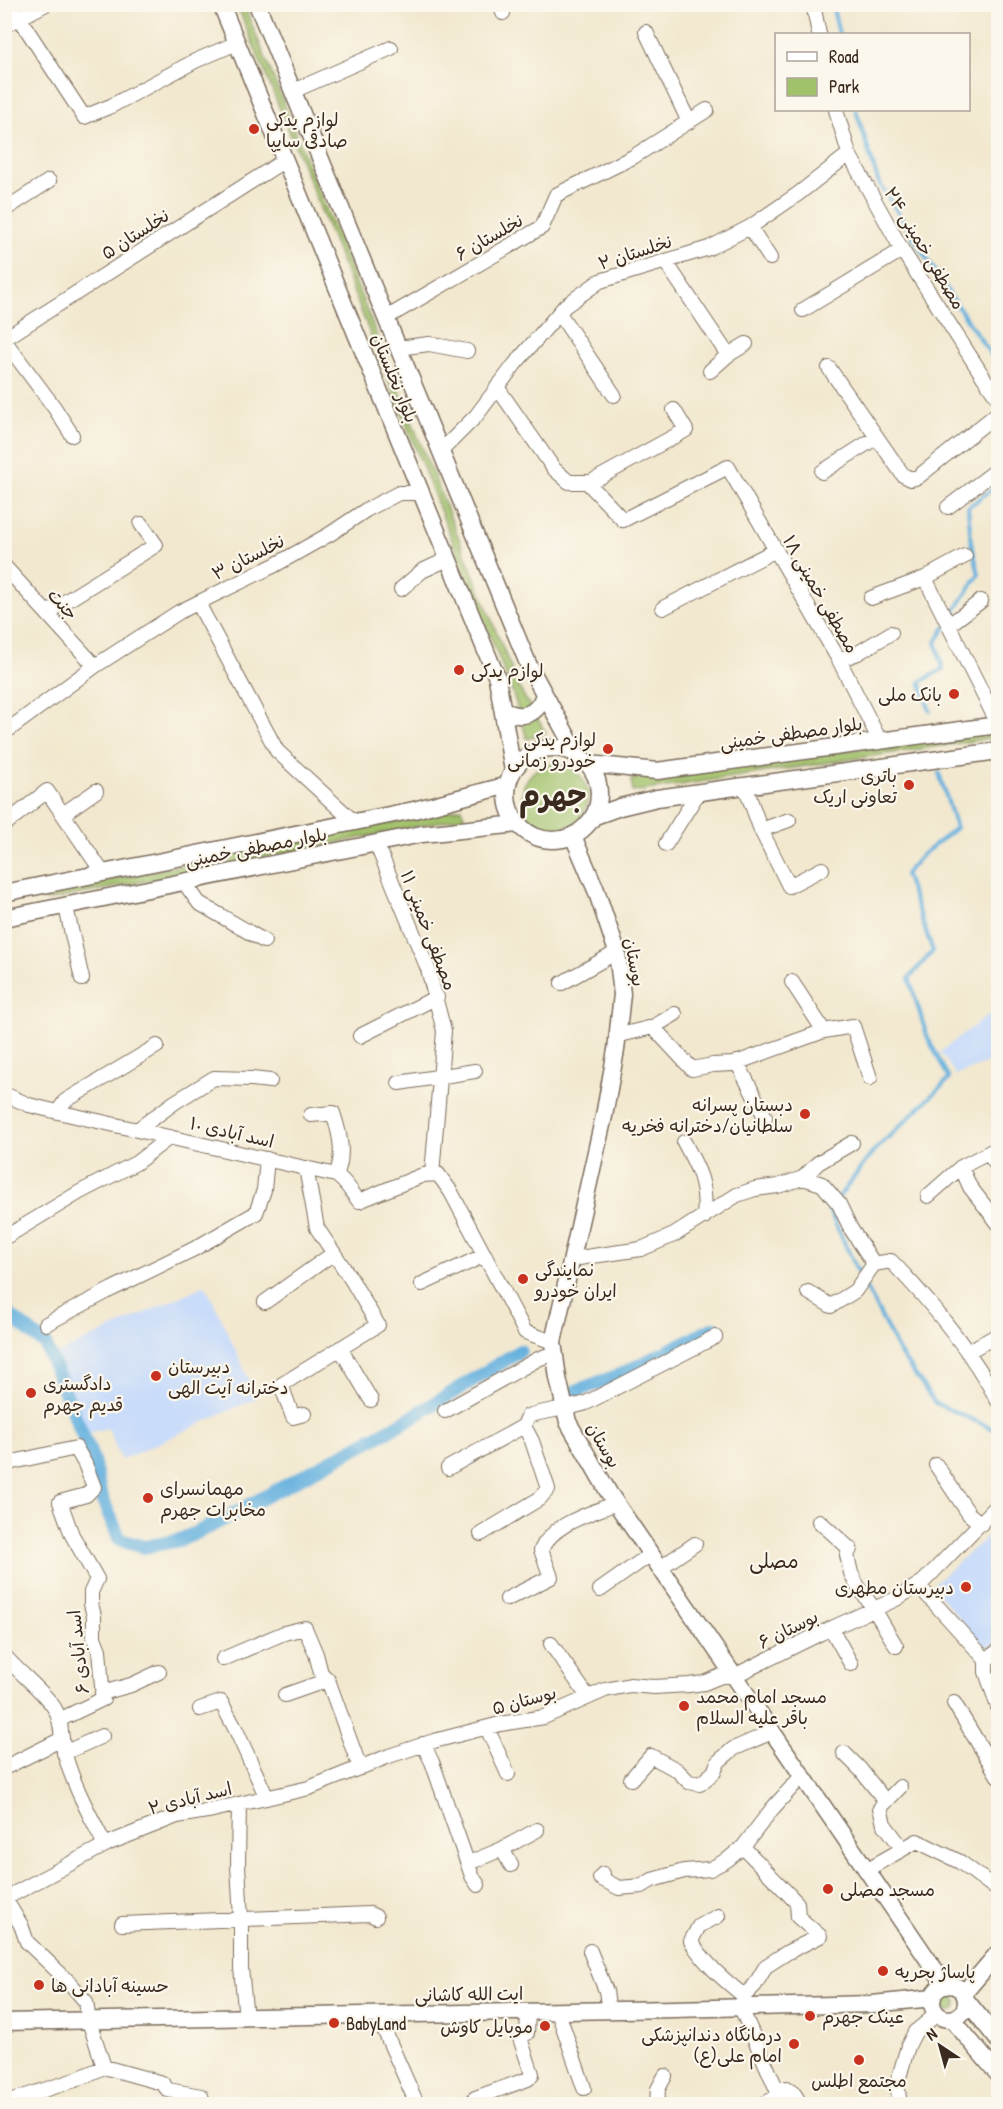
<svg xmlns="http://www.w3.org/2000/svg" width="1003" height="2109" viewBox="0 0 1003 2109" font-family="'Patrick Hand','Playpen Sans Arabic',sans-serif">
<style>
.built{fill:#c9dcf9}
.green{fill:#a1c16a;stroke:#6e7644;stroke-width:1.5}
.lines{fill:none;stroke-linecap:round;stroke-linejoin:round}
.stream{stroke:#65b1de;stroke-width:4}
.canal{stroke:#65b1de;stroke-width:14}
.minor-casing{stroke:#7b6c5c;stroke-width:16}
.major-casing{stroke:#7b6c5c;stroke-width:19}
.minor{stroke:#fff;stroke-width:14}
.major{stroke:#fff;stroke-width:16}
.poi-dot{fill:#c8321e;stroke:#fbf7ec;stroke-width:2}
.labels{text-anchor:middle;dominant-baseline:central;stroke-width:4.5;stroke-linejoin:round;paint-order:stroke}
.poi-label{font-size:18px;fill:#3b2a1e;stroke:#fbf7ec;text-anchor:start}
.street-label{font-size:18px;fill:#3b2a1e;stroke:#fbf7ec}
.neighbourhood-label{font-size:20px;fill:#3b2a1e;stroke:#fbf7ec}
.town-label{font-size:30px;font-weight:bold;fill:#3b2a1e;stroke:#fbf7ec}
</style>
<rect width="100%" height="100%" fill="#fbf7ec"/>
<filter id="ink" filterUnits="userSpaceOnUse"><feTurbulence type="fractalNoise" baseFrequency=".0167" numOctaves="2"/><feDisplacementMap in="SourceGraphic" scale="12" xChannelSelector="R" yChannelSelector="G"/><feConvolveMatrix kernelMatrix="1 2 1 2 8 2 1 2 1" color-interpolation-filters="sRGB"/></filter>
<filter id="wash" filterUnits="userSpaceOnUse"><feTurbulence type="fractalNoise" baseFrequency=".008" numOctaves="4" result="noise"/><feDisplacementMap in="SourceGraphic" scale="24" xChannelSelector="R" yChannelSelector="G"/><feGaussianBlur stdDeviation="1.35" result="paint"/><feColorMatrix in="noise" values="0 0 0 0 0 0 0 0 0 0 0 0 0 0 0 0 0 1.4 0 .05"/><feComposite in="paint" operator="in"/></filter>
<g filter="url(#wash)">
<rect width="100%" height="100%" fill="#f2e8cf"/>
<path class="built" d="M 998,1008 L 998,1059 L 956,1075 L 940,1052 Z
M 205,1285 L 217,1309 L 257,1398 L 121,1460 L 108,1428 L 89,1433 L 57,1354 Z
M 998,1527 L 998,1641 L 990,1647 L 984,1645 L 968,1631 L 967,1627 L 935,1590 L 933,1584 Z"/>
<path class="green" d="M 237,5 L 244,5 L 519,688 L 546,733 L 527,739 L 512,691 L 303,165 Z
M 998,731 L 998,737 L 633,792 L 631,779 Z
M522 797a33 33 0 1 1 66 0a33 33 0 1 1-66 0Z
M 462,808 L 464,817 L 46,901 L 45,893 Z
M941 2003a8 8 0 1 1 16 0a8 8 0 1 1-16 0Z"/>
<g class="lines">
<path class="stream" d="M 832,4 L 839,34
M 856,110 L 878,181 L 948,292 L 998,365
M 950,618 L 979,574 L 971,542 L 968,507 L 998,485
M 930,711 L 920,682 L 943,669 L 936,642 L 945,627
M 860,1276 L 829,1210 L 873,1152 L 949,1079 L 927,1036 L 909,978 L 933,951 L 905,874 L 923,854 L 956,828 L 939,773
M 864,1283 L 899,1352 L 935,1403 L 998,1431"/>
<path class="canal" d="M 4,1311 L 45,1344 L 93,1460 L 100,1493 L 120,1540 L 144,1547 L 180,1540 L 209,1527 L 411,1418 L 520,1351
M 576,1391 L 622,1374 L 714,1328"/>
</g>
</g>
<g filter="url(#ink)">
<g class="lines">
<defs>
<path id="minor" d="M 10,4 L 84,117 L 111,106 L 195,61 L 237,43
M 500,4 L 503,13
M 813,4 L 819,34
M 4,26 L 46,4
M 646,32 L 689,122
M 293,91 L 391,48
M 836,110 L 849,154 L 902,250 L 984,378 L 998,398
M 4,210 L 49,181
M 750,227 L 770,258
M 665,261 L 728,355 L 746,344
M 803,310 L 902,250
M 559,313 L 614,395
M 386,318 L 542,227 L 556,195 L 633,157 L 707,110
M 4,339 L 285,160
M 4,340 L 54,407 L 72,435
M 398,348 L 429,344 L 467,351
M 829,368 L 903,475 L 911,479 L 918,477 L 998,413
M 710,371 L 728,355
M 497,387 L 554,469 L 569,482 L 591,482 L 686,430 L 674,410
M 441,451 L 476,416 L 515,364 L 565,306 L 600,281 L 709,248 L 750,227 L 798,194 L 849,154
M 822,472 L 877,437
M 587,482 L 623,520 L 728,467 L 839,660 L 880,741
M 948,507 L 998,469
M 4,566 L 95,666
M 925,578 L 998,724
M 401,589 L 422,571 L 448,559
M 871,598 L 925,578 L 965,556
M 198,603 L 277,751 L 354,822
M 663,608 L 776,550
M 47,613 L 156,545 L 141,524
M 949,625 L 981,601
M 839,660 L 858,653 L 891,633
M 4,733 L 95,666 L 179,612 L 275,565 L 330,534 L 366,510 L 399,493 L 421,493
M 745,786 L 761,830 L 789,886 L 822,869
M 63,814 L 96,791
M 4,825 L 47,791 L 103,873
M 761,830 L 789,820
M 376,843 L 428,969 L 444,1031 L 432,1174
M 666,844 L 698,793
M 184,882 L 199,903 L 264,941
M 66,907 L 82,979
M 792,982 L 824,1031
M 562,983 L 617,952
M 653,1027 L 692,1069 L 713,1065 L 733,1064 L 824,1031 L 853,1026 L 870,1078
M 360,1036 L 437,997
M 616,1036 L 653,1027 L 675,1014
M 737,1062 L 765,1117
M 399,1083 L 475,1071
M 4,1094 L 29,1105 L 58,1112 L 336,1175 C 347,1182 350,1191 359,1201 L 423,1175 L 438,1174 L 451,1192 L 525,1332 L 553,1342
M 58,1112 L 65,1101 L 157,1046
M 311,1115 L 333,1113 C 340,1134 345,1155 336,1175
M 137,1130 L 175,1102 L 214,1078 L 252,1079 L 270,1081
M 684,1142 C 699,1170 707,1184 704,1217
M 998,1148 L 961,1167 L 970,1187 L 998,1223
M 988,1153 L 998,1167
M 803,1178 L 822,1184 L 839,1204 L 851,1229 L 874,1264 L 891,1261 C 930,1301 971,1351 998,1401
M 928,1196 L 961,1167
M 4,1238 L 80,1192 L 136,1163 L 170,1137
M 572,1259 L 641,1249 L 674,1235 L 737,1195 L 755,1189 L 778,1186 L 803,1178 L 818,1163 L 852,1143
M 422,1284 L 485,1255
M 808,1292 L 831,1306 L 855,1291 L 874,1264
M 265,1302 L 334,1253
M 46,1324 L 112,1289 L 194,1249 L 256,1213 L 264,1190 L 267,1159
M 340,1348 L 371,1400
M 967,1352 L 998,1335
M 445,1411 L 538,1359 L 554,1353
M 304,1414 L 293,1417 L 281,1385 L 378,1325 L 351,1279 L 317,1228 L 306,1168
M 4,1464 L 76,1448 L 85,1464 L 94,1487 L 86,1495 L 60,1502 L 72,1535 L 97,1579 L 91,1592 L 91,1604 L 94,1616 L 94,1637 L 99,1650 L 103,1699 L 59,1720
M 936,1465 L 969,1514 L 981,1524
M 448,1468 L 524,1426 L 528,1416 C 547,1410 567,1409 586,1403 L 715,1337
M 819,1521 L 850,1549 L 847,1555 L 851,1573 L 857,1585 L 874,1609 L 896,1646
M 481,1534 L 539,1499 L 548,1489 L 532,1441 L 524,1426
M 660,1568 L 695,1544
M 918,1585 L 986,1660 L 998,1651
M 600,1590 L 651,1554
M 507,1599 L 551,1577 L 541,1550 C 553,1523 590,1514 616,1503
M 831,1628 L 851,1664
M 551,1644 L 588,1697
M 4,1655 C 19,1673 39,1687 53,1706 C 63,1720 60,1739 65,1755 C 74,1787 90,1815 105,1845
M 223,1659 L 284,1633 L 305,1628 L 316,1654 L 321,1673 L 328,1680
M 986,1660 L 986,1672 L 998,1707
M 102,1693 L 131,1685 L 159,1672
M 285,1695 L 328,1680 L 360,1768
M 954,1703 L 998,1776
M 200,1709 L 221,1702 L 236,1730 L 267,1798
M 487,1728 L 508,1774
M 423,1744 L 432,1762 L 472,1876 L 478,1885
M 64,1753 L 102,1736
M 844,1753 L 860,1769 L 886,1802
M 4,1768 L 62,1739
M 631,1779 L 651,1756 L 677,1770 L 689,1782 L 700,1784 L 714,1772 L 718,1762 L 733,1749 L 772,1732
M 900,1787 L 880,1808 L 884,1824 L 903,1849
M 239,1804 L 238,1865 L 241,1920 L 241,1968 L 246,2018
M 743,1847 L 797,1903 L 798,1917 L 820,1936 L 788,1952 L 766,1966 L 755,1985 L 744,1996
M 502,1849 L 511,1865
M 469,1863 L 502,1849 L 537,1830
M 866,1870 L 917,1841 L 960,1862 L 998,1890
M 603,1874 L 600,1878 L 619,1888 L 642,1886 L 652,1880 L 684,1871 L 710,1869 L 727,1860 L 743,1847 L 772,1809 L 802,1776
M 4,1899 L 109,1843 L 177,1816 L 213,1810 L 309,1788 L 389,1756 L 434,1741 L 500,1724 L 544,1717 L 605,1690 L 630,1685 L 654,1687 L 689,1685 L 704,1683 L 721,1676 L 734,1676 L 821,1633 L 896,1599 L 923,1582 L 998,1505
M 5,1899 L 21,1925 L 27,1942 L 69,1982 L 86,2002 L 89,2021 L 104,2067
M 718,1916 L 699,1926 L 691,1941 C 705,1964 723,1979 744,1996 L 741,2008 L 777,2090 C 793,2086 793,2092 800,2104
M 122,1924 L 370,1914 L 376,1917
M 590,1951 L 606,1991 L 609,2011
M 558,2012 L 584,2088
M 378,2016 L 417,2104
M 475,2098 L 528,2079 L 532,2074 L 520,2038 L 527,2033 L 528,2012
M 4,2103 L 75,2080 L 104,2067 L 162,2083 L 168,2090 L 201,2096 L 204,2104
M 657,2104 L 658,2089 L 665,2076
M 764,2104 L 779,2096 L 787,2088
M 900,2104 L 897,2084 L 908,2046 L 915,2032 L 937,2014"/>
<path id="major" d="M 221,4 L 497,678 L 513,771
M 257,4 L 529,666 L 577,754
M 502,708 C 519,721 537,716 544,695
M507 794a46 46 0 1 1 92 0a46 46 0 1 1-92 0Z
M 589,764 L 657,771 L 998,725
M 595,816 L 620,807 L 657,798 L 998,751
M 573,836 L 596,890 L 617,952 L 622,994 L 616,1050 L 604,1116 L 553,1342 L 558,1378 L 568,1422 L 609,1493 L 946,1986
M 4,893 L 414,810 L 508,785
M 4,918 L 422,834 L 518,824
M932 2002a17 17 0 1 1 34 0a17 17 0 1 1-34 0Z
M 964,1993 L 998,1953
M 966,2000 L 998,2040
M 952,2019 L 998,2074
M 4,2022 L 674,2009 L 872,2004 L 933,1998"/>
</defs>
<use href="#minor" class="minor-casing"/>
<use href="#major" class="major-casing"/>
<use href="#minor" class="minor"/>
<use href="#major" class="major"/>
</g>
</g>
<g class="poi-dot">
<circle cx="254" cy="129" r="6"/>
<circle cx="459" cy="670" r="6"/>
<circle cx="954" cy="694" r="6"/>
<circle cx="608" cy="749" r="6"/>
<circle cx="909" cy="785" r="6"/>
<circle cx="805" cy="1114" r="6"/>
<circle cx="523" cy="1279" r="6"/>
<circle cx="156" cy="1376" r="6"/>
<circle cx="31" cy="1393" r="6"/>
<circle cx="148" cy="1498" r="6"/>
<circle cx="966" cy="1587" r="6"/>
<circle cx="684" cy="1706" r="6"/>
<circle cx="828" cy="1889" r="6"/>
<circle cx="883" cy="1971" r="6"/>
<circle cx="39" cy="1985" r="6"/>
<circle cx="810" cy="2016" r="6"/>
<circle cx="334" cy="2023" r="6"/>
<circle cx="545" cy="2026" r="6"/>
<circle cx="794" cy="2044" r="6"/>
<circle cx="859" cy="2060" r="6"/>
</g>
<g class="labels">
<g class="poi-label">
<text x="266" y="119">لوازم یدکی<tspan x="266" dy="21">صادقی سایپا</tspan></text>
<text x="471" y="670">لوازم یدکی</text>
<text x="942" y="694" text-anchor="end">بانک ملی</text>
<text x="596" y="739" text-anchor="end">لوازم یدکی<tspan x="596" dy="21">خودرو زمانی</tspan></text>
<text x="897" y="775" text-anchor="end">باتری<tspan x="897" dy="21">تعاونی اریک</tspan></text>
<text x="793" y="1104" text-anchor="end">دبستان پسرانه<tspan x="793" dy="21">سلطانیان/دخترانه فخریه</tspan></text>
<text x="535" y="1269">نمایندگی<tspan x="535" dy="21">ایران خودرو</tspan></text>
<text x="168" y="1366">دبیرستان<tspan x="168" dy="21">دخترانه آیت الهی</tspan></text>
<text x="43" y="1383">دادگستری<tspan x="43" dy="21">قدیم جهرم</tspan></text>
<text x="160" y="1488">مهمانسرای<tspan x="160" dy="21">مخابرات جهرم</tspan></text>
<text x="954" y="1587" text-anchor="end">دبیرستان مطهری</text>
<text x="696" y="1696">مسجد امام محمد<tspan x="696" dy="21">باقر علیه السلام</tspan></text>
<text x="840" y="1889">مسجد مصلی</text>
<text x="895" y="1971">پاساژ بحریه</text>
<text x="51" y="1985">حسینه آبادانی ها</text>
<text x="822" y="2016">عینک جهرم</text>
<text x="346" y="2023">BabyLand</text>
<text x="533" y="2026" text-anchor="end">موبایل کاوش</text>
<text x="782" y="2034" text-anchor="end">درمانگاه دندانپزشکی<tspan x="782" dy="21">امام علی(ع)</tspan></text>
<text x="859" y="2080" text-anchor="middle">مجتمع اطلس</text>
</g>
<g class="street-label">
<text transform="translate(135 234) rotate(-33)">نخلستان ۵</text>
<text transform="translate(489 237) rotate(-30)">نخلستان ۶</text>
<text transform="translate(925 248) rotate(59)">مصطفی خمینی ۲۴</text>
<text transform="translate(635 252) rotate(-18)">نخلستان ۲</text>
<text transform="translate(395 378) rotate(68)">بلوار نخلستان</text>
<text transform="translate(248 557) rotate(-27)">نخلستان ۳</text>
<text transform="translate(821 594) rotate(60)">مصطفی خمینی ۱۸</text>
<text transform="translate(63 604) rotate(48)">جنت</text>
<text transform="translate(791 733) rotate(-8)">بلوار مصطفی خمینی</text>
<text transform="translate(256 847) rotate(-11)">بلوار مصطفی خمینی</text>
<text transform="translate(429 930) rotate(69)">مصطفی خمینی ۱۱</text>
<text transform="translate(635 962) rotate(80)">بوستان</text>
<text transform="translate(232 1132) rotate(13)">اسد آبادی ۱۰</text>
<text transform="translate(604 1445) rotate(60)">بوستان</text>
<text transform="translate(788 1629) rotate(-26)">بوستان ۶</text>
<text transform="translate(78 1652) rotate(-96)">اسد آبادی ۶</text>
<text transform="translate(524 1700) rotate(-15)">بوستان ۵</text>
<text transform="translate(190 1798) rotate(-14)">اسد آبادی ۲</text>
<text transform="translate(469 1994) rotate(-1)">ایت الله کاشانی</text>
</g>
<g class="neighbourhood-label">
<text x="774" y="1560">مصلی</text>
</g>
<g class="town-label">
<text x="553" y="795">جهرم</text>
</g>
</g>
<rect width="1003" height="2109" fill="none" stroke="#fbf7ec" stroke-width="24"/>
<rect x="775" y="33" width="195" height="78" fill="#fbf7ec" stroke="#aea59a" stroke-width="1.5"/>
<rect x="787" y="52" width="30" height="9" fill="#ffffff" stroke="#aea59a" stroke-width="1.5"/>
<text x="829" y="63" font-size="18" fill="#3b2a1e">Road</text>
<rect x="787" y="78" width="30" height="18" fill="#a1c16a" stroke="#aea59a" stroke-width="1.5"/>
<text x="829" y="93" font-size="18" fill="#3b2a1e">Park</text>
<g transform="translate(940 2046) rotate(324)" stroke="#fbf7ec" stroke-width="4.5" paint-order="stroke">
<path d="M0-4.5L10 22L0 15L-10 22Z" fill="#3b2a1e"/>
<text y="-9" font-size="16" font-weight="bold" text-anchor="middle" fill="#3b2a1e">N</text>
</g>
</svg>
